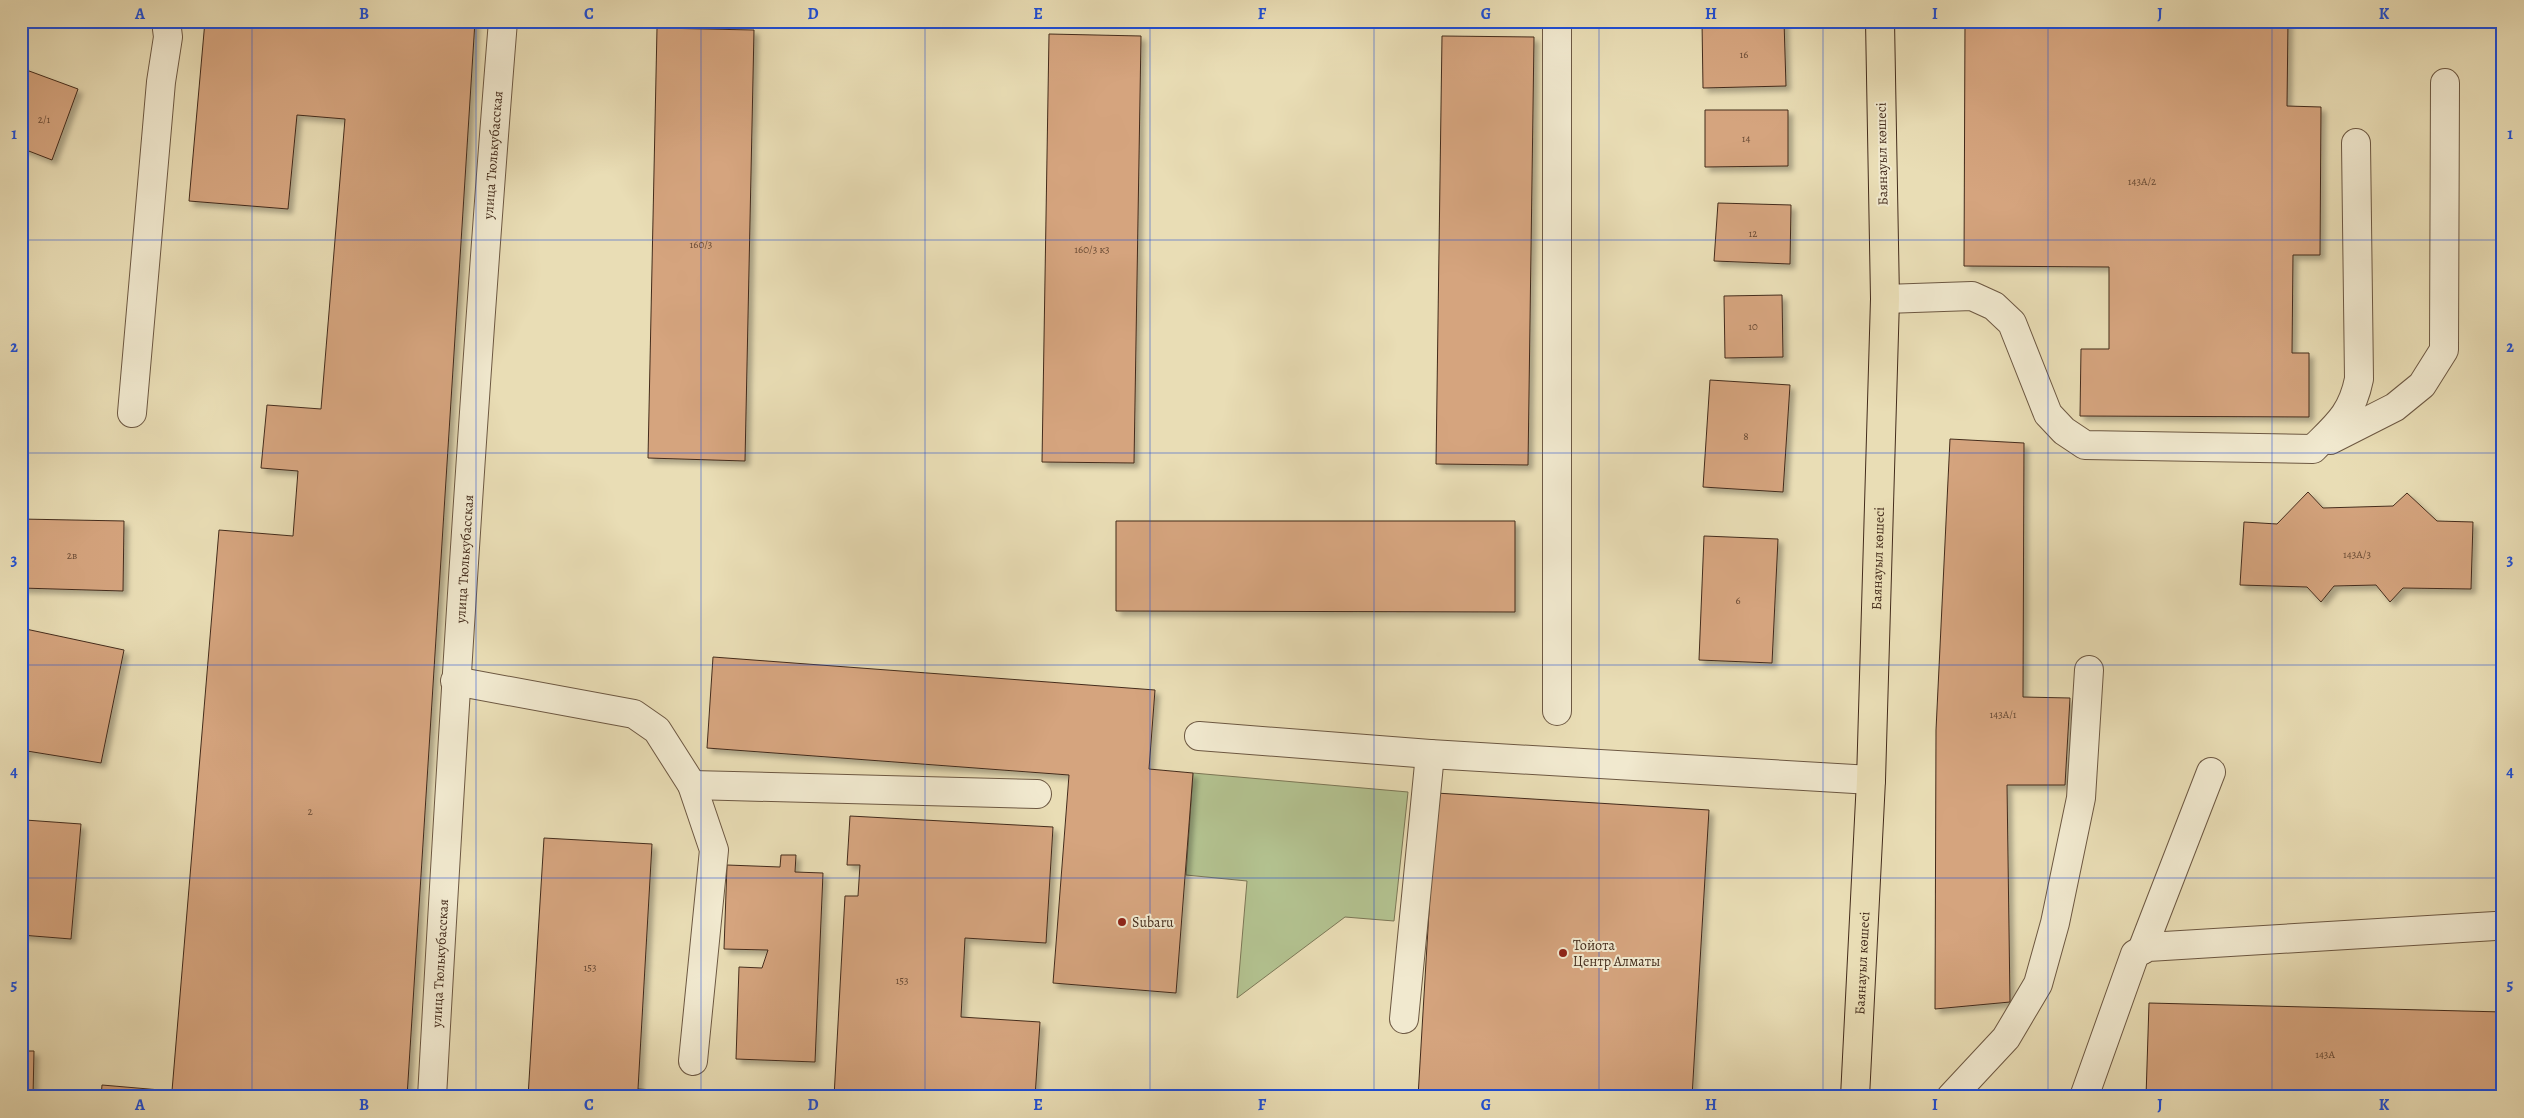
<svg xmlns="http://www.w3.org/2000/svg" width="2524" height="1118" viewBox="0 0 2524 1118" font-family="Alegreya,serif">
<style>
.green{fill:#b3c290;stroke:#7c7756}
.building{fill:#d5a47e;stroke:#442c1c;filter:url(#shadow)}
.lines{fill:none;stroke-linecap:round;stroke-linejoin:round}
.minor-casing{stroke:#6d5842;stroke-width:30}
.major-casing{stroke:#442c1c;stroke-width:30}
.minor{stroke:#f1e9cf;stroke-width:28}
.major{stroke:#e9ddb5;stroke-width:28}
.grid{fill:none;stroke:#1d4ed8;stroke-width:1;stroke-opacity:0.55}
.poi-dot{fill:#8f2418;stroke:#f1e9cf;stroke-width:2}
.labels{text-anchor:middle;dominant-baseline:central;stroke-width:4;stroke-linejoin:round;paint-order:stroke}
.number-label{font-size:11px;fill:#684a34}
.street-label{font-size:14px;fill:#442c1c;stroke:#f1e9cf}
.poi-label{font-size:14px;fill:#442c1c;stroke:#f1e9cf;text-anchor:start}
.neatline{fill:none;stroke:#1d4ed8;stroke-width:2}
.grid-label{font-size:16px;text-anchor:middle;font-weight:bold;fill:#1d4ed8}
</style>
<defs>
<filter id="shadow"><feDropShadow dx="4.5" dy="4.5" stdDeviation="2.5" flood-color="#0004"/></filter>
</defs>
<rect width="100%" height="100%" fill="#e9ddb5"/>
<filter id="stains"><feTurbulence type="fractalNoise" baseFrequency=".004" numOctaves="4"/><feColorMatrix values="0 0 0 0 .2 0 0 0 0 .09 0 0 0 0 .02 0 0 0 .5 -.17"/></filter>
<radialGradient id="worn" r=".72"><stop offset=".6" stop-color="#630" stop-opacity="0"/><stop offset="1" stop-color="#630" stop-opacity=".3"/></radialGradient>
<path class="green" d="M 1193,773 L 1408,792 L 1394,921 L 1345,917 L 1237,998 L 1247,881 L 1186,875 Z"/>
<path class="building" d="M 205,21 L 475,21 L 407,1097 L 101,1097 L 102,1085 L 172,1091 L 219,530 L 293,536 L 298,471 L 261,468 L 267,405 L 321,409 L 345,119 L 297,115 L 288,209 L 189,201 Z
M 1784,21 L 1786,86 L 1703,88 L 1702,22 Z
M 1965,21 L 2288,21 L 2287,106 L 2321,107 L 2320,255 L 2293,255 L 2292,353 L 2309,353 L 2309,417 L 2080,416 L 2081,349 L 2109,349 L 2109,267 L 1964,266 Z
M 657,28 L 754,30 L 745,461 L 648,458 Z
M 1049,34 L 1141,36 L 1134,463 L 1042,462 Z
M 1442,36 L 1534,37 L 1528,465 L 1436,464 Z
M 21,68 L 78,89 L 52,160 L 21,148 Z
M 1705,110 L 1788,110 L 1788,166 L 1705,167 Z
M 1718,203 L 1791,205 L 1790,264 L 1714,261 Z
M 1782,295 L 1783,357 L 1725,358 L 1724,296 Z
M 1710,380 L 1790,385 L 1783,492 L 1703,487 Z
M 1950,439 L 2024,443 L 2023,697 L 2070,698 L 2065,785 L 2007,785 L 2010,1002 L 1935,1009 L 1936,730 Z
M 2308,492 L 2323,508 L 2393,506 L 2407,493 L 2437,521 L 2473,522 L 2471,589 L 2403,588 L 2390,602 L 2376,585 L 2334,586 L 2321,602 L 2307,587 L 2240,585 L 2244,522 L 2277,524 Z
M 21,519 L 124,521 L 123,591 L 21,588 Z
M 1116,521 L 1515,521 L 1515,612 L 1116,611 Z
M 1704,536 L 1778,539 L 1772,663 L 1699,660 Z
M 21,628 L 124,650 L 101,763 L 27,751 L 21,769 Z
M 713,657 L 1155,690 L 1149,769 L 1193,773 L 1176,993 L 1053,983 L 1069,775 L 707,748 Z
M 1436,793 L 1709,810 L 1692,1097 L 1418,1097 Z
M 850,816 L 1053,827 L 1046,943 L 965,938 L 961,1017 L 1040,1022 L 1035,1097 L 834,1097 L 845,896 L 858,896 L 860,865 L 847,865 Z
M 25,820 L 81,824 L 71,939 L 21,935 L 21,869 Z
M 544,838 L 652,844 L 638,1089 L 769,1097 L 528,1097 Z
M 781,855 L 796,855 L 795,872 L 823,873 L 815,1062 L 736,1059 L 739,967 L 762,968 L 768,950 L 724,949 L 727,865 L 780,867 Z
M 2149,1003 L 2503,1012 L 2503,1097 L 2146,1097 Z
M 21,1051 L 34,1051 L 33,1097 L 21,1097 Z"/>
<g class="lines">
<defs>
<g id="minor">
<path d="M 1885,299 L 1972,296 L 1994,306 L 2012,323 L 2048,414 L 2064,431 L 2085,445 L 2313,449 C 2337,425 2352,414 2359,379 L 2356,143"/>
<path d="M 132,413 L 161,82 L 168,37 L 166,21"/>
<path d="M 2330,440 L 2395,407 L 2422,385 L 2444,350 L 2445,83"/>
<path d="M 455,681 L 634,714 L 657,730 L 692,785 L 714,850 L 693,1061"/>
<path d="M 1557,711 L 1557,21"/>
<path d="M 1199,736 L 1430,754 L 1871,780"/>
<path d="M 692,785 L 1037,794"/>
<path d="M 2142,950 L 2211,772"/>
<path d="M 1404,1019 L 1430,754"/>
<path id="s1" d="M 432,1097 C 452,738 474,379 503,21"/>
<path d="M 1951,1097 L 2006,1038 L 2038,984 L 2055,923 L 2081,798 L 2089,670"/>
<path d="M 2084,1097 L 2135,954 L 2148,947 L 2495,926"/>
</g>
<g id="major">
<path id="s2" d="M 1855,1097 L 1871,780 L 1885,299 L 1880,21"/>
</g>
</defs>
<use href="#minor" class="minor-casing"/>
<use href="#major" class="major-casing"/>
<use href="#minor" class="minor"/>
<use href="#major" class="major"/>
</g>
<path class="grid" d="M 252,21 L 252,1097M 476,21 L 476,1097M 701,21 L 701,1097M 925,21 L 925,1097M 1150,21 L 1150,1097M 1374,21 L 1374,1097M 1599,21 L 1599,1097M 1823,21 L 1823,1097M 2048,21 L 2048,1097M 2272,21 L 2272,1097M 21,240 L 2503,240M 21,453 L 2503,453M 21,665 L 2503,665M 21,878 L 2503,878"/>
<g class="poi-dot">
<circle cx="1122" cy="922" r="5"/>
<circle cx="1563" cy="953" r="5"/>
</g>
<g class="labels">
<g class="number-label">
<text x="1744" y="54">16</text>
<text x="44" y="119">2/1</text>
<text x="1746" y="138">14</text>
<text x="2142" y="181">143А/2</text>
<text x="1753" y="233">12</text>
<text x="701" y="244">160/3</text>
<text x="1092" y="249">160/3 к3</text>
<text x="1753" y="326">10</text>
<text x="1746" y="436">8</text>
<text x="2357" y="554">143А/3</text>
<text x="72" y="555">2в</text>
<text x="1738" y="600">6</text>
<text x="2003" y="714">143А/1</text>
<text x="310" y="811">2</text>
<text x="590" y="967">153</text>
<text x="902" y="980">153</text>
<text x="2325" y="1054">143А</text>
</g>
<g class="street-label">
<text transform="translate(1882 154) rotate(-91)">Баянауыл көшесі</text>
<text stroke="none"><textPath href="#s1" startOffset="944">улица Тюлькубасская</textPath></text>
<text stroke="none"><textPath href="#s1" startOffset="539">улица Тюлькубасская</textPath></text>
<text stroke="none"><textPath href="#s2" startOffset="539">Баянауыл көшесі</textPath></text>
<text stroke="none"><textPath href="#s1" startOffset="134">улица Тюлькубасская</textPath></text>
<text stroke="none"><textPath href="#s2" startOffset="134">Баянауыл көшесі</textPath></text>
</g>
<g class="poi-label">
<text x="1132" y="922">Subaru</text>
<text x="1573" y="945">Тойота<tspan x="1573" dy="16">Центр Алматы</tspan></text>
</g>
</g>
<rect width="2524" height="1118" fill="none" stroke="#e9ddb5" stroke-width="55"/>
<rect x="28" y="28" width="2468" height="1062" class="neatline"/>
<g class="grid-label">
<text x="140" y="19">A</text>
<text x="364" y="19">B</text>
<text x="589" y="19">C</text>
<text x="813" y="19">D</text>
<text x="1038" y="19">E</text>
<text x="1262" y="19">F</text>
<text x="1486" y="19">G</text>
<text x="1711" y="19">H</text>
<text x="1935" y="19">I</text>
<text x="2160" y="19">J</text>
<text x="2384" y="19">K</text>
<text x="14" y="139">1</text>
<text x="2510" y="139">1</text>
<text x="14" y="352">2</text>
<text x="2510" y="352">2</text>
<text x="14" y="565">3</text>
<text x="2510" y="565">3</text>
<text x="14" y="777">4</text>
<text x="2510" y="777">4</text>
<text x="14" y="990">5</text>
<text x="2510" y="990">5</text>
<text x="140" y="1110">A</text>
<text x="364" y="1110">B</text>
<text x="589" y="1110">C</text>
<text x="813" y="1110">D</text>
<text x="1038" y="1110">E</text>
<text x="1262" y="1110">F</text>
<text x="1486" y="1110">G</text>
<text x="1711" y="1110">H</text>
<text x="1935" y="1110">I</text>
<text x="2160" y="1110">J</text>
<text x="2384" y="1110">K</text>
</g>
<rect width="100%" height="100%" filter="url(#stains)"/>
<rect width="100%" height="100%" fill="url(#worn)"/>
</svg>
